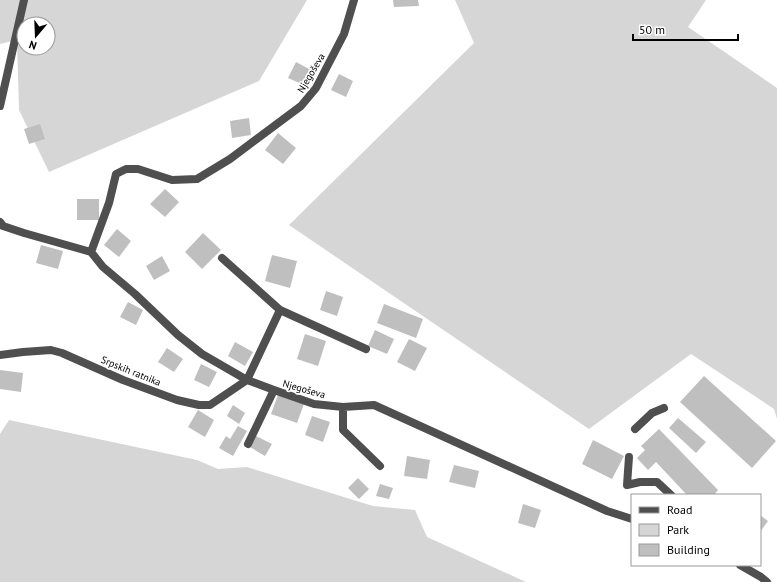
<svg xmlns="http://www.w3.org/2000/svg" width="777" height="582" viewBox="0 0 777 582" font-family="'PT Sans',sans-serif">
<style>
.green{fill:#d6d6d6;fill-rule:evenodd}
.building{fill:#bfbfbf}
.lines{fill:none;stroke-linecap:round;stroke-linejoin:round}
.lane{stroke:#4f4f4f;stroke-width:8}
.street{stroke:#4f4f4f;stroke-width:8}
.labels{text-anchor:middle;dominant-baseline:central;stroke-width:3.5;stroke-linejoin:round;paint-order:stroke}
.street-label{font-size:10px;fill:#000;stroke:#fff}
</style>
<rect width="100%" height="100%" fill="#fff"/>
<path class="green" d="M 0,0 L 307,0 L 259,81 L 49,172 L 19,110 L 17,40 L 0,44 ZM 24,24 L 48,24 L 48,48 L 24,48 Z
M 455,0 L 706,0 L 688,27 L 777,88 L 777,419 L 774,409 L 691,354 L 589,429 L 289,225 L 474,43 Z
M 9,420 L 197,460 L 218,469 L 247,467 L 373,506 L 415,510 L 427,537 L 526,582 L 0,582 L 0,434 Z"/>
<path class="building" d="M 393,0 L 418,0 L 419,6 L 394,7 Z
M 296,62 L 311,70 L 304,85 L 288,78 Z
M 339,74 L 353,81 L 346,97 L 331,90 Z
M 249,118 L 251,135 L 232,138 L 230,121 Z
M 40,124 L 45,139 L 29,144 L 24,129 Z
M 278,133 L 296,148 L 283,164 L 265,150 Z
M 165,189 L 179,202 L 165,217 L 150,204 Z
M 77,199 L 99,199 L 99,220 L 77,220 Z
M 117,229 L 131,241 L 119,257 L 104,245 Z
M 203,233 L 221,250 L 202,269 L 185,252 Z
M 41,245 L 63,251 L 58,269 L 36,263 Z
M 272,255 L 297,261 L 290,288 L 265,281 Z
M 162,256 L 170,271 L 154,280 L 146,266 Z
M 326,291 L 343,297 L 337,316 L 320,310 Z
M 128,302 L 143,310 L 136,325 L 120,317 Z
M 384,304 L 423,319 L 416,338 L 377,323 Z
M 375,330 L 394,339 L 387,354 L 368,346 Z
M 305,334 L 326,341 L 318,366 L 297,359 Z
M 409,339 L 427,348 L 415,371 L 397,362 Z
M 235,342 L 253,352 L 245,366 L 228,356 Z
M 167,348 L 183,359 L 174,372 L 158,362 Z
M 201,364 L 217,372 L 209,387 L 194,380 Z
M 0,370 L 23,373 L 21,392 L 0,389 Z
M 704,376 L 776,441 L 752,468 L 680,402 Z
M 278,395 L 304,404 L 297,423 L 271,414 Z
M 233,405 L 245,413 L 239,424 L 227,416 Z
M 198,410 L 214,420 L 205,437 L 188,427 Z
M 312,416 L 330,422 L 323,442 L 305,435 Z
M 678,418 L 706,442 L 696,453 L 669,428 Z
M 238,426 L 247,431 L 233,456 L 219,448 L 226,436 L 230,439 Z
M 659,429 L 718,490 L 714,495 L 687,495 L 656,462 L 648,470 L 637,458 L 645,450 L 641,446 Z
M 256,436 L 272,444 L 265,456 L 250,447 Z
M 593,440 L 624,456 L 612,479 L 582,464 Z
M 407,456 L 430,460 L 427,479 L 404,476 Z
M 454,465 L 479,471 L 475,488 L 449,482 Z
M 358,478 L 369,489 L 359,499 L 348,488 Z
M 380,484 L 393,488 L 389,499 L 376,496 Z
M 523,504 L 541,510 L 535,528 L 518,523 Z
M 760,515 L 768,521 L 760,532 Z"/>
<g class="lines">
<path class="lane" d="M 635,429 L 652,413 L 664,408
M 629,457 L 627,485 L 640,482 L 657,482 L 671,495"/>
<path class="street" d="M 0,106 L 24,0
M 0,222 L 3,226 L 24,233 L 91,252 L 103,267 L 135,294 L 178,335 L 202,354 L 247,380 L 274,390 L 314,404 L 343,407 L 374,405 L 607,511 L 632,519
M 91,252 L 109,203 L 116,174 L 126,169 L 138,169 L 172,180 L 197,179 L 230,159 L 301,106 L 316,88 L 344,34 L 354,0
M 222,258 L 280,310 L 366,349
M 0,355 L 23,352 L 51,350 L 62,353 L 123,380 L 177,400 L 199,405 L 210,405 L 247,380 L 280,310
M 343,407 L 343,430 L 380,466
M 248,444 L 274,390
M 740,565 L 761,577 L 767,582"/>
</g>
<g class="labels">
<g class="street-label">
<text transform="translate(311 73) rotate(-59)">Njegoševa</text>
<text transform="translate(131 371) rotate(22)">Srpskih ratnika</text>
<text transform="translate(304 389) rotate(16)">Njegoševa</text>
</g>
</g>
<rect x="631" y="494" width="130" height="72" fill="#ffffff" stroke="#999999"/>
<rect x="639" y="507" width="20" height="6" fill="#4f4f4f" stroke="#999999"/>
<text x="667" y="514" font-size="12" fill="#000000">Road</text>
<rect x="639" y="524" width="20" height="12" fill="#d6d6d6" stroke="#999999"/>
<text x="667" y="534" font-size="12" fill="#000000">Park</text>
<rect x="639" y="544" width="20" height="12" fill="#bfbfbf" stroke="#999999"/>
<text x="667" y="554" font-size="12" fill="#000000">Building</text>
<g transform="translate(36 36) rotate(199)"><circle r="19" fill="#ffffff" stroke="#999999"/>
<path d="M0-3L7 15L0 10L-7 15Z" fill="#000000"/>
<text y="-6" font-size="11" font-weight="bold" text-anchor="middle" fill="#000000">N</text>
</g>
<path d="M633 34v6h105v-6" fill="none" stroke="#000000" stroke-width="2"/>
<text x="639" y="34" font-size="12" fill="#000000" stroke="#ffffff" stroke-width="3" paint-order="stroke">50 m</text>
</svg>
